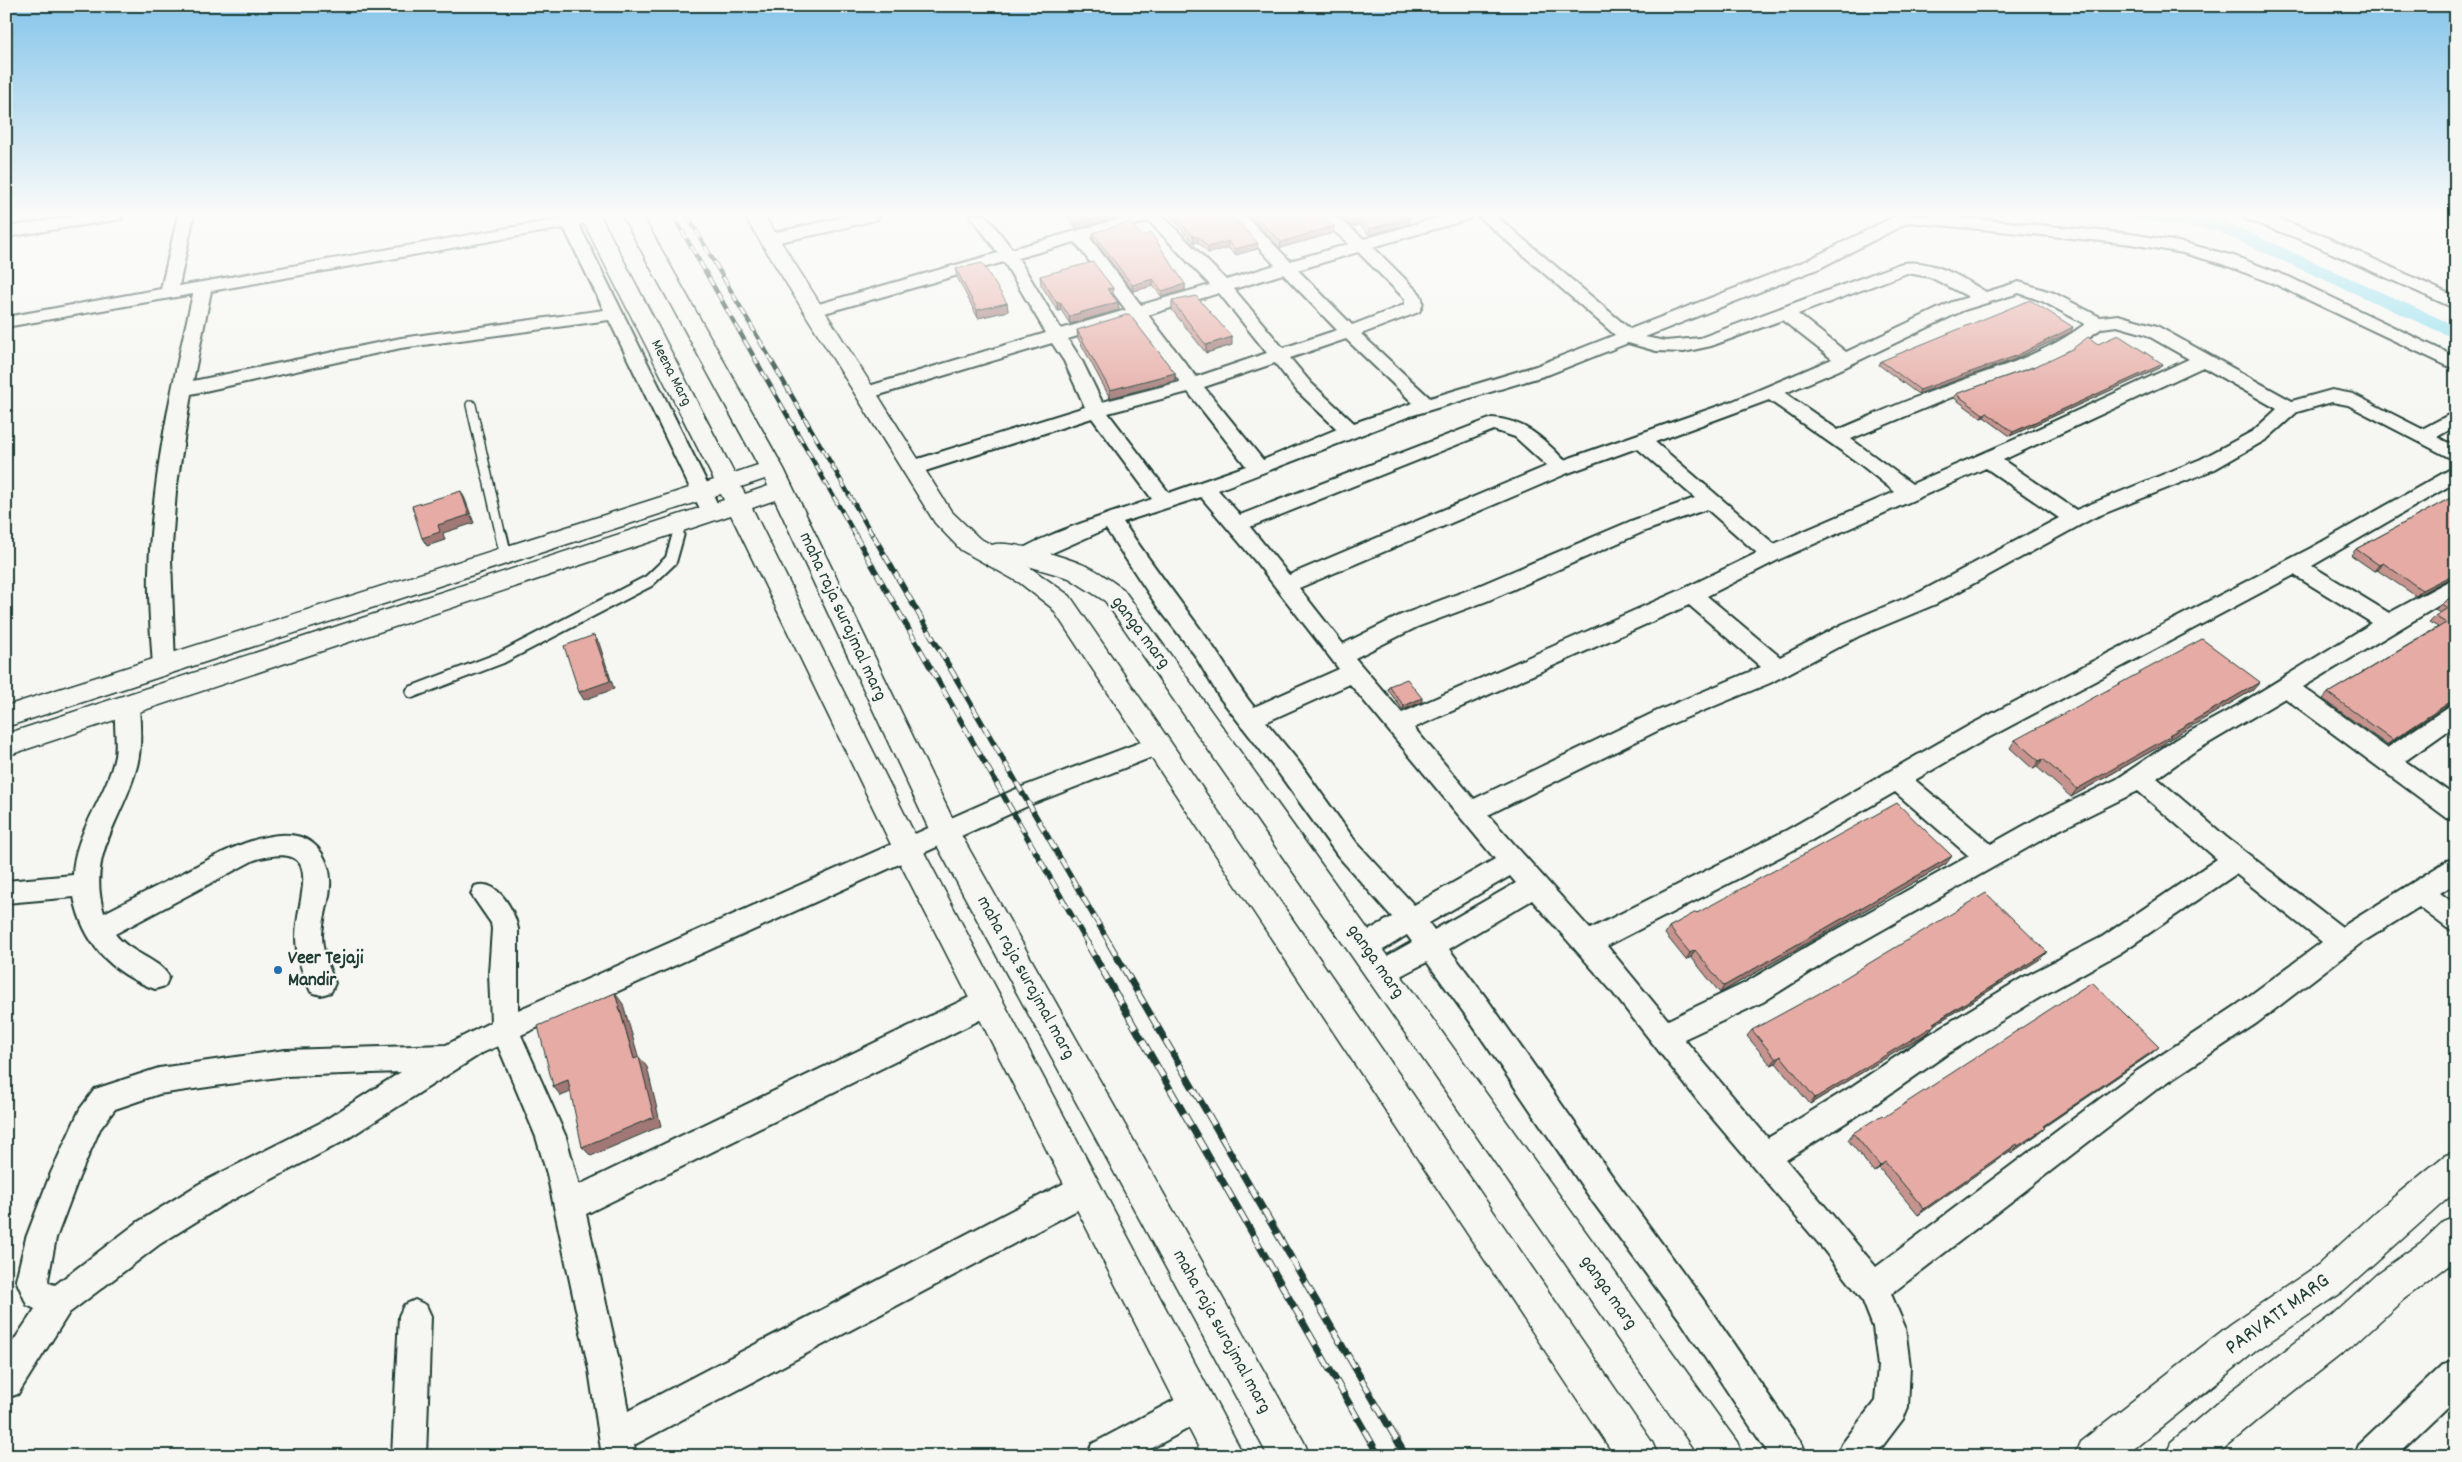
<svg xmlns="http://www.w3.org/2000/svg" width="2462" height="1462" viewBox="0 0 2462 1462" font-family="Dekko,sans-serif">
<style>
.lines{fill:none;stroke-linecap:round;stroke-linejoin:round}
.canal{fill:#90deee;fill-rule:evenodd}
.lane-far1-casing{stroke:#1f3d34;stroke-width:12}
.lane-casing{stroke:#1f3d34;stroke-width:15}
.street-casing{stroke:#1f3d34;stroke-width:4}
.secondary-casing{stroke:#1f3d34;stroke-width:3}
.lane-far1{stroke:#f6f6f2;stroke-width:9}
.lane{stroke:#f6f6f2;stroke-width:11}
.street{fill:#f6f6f2;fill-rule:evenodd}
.secondary{fill:#f6f6f2;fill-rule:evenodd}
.rail-far2-casing{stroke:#1f3d34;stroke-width:4.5}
.rail-far1-casing{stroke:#1f3d34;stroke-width:5.5}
.rail-casing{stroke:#1f3d34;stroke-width:7}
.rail-far2{stroke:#f6f6f2;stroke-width:3;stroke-dasharray:9;stroke-linecap:butt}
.rail-far1{stroke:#f6f6f2;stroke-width:4;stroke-dasharray:11;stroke-linecap:butt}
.rail{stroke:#f6f6f2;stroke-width:5;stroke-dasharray:14;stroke-linecap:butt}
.wall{fill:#c6938e;stroke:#1f3d34}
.shaded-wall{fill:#a17874;stroke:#1f3d34}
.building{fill:#e6aba5;stroke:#1f3d34}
.poi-dot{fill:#1f6fb2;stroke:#f6f6f2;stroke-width:2}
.labels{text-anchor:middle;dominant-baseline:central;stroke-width:4.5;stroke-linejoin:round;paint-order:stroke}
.far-street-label{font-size:16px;fill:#1f3d34;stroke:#f6f6f2}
.street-label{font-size:19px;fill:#1f3d34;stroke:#f6f6f2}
.poi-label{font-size:19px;font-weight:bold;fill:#1f3d34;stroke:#f6f6f2;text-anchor:start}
.near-street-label{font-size:22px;fill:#1f3d34;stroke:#f6f6f2}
</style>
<rect width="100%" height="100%" fill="#f6f6f2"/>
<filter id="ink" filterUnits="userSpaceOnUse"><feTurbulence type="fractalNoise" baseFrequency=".02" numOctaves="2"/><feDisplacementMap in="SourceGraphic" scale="10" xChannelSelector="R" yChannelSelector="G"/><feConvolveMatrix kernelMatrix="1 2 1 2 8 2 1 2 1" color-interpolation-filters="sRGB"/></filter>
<g filter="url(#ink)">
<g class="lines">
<path class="canal" d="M 2134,215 L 2179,215 L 2226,222 L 2456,326 L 2456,339 L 2216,231 L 2143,220 L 2137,219 Z"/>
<defs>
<path id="lane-far1" d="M 471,405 L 501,536
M 678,536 L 681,524"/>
<path id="lane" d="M 501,535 L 506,556
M 412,692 L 501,658 L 649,581 L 671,560 L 678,535"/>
<path id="street" d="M 84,215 L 123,215 L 121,219 L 115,220 L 6,237 L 6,227 Z
M 178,215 L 194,215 L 179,286 L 560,219 L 558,215 L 598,215 L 600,218 L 598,222 L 579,225 L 722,513 L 719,518 L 712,520 L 705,518 L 702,513 L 609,320 L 401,348 L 191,394 L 176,491 L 171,560 L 175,666 L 172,672 L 164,675 L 156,672 L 153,666 C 151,634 148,603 149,571 C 152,476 172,385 193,294 L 6,327 L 6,317 L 161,289 ZM 564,228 L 604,310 L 401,338 L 193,381 L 211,291 Z
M 854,215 L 880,215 L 878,219 L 828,232 L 769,244 L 763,243 L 761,239 L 763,235 Z
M 970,215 L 986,215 L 1012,249 L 1133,215 L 1162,215 L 1226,280 L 1275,265 L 1228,215 L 1245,215 L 1290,261 L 1349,244 L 1316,215 L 1334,215 L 1364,239 L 1446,215 L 1471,215 L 1469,219 L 1373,247 L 1420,294 C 1424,300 1423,306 1419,312 L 1361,334 L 1430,398 L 1536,366 L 1615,335 L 1477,215 L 1495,215 L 1630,329 L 1808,260 L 1897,215 L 1936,215 L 2131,234 L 2184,243 L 2234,256 L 2289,277 L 2456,357 L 2456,370 L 2277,285 L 2222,264 L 2183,253 L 2131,244 L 1909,222 L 1820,268 L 1645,337 L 1665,341 L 1700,338 L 1899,264 C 1929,257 1961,277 1986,292 L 2019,282 L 2054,293 L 2100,317 L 2118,315 L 2157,326 L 2292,401 L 2332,390 L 2353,394 L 2422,429 L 2456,411 L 2456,426 L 2437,437 L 2456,447 L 2456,461 L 2348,405 L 2332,402 L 2297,412 L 2267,439 L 2215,469 L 2093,518 L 1936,604 L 1859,636 L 1770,683 L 1671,724 L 1488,815 L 1590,929 L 1787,830 L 1970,725 L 2311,548 L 2456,466 L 2456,482 L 2312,566 L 2389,613 L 2456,577 L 2456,595 L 2303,687 L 2387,748 L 2448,707 L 2456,704 L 2456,725 L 2405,761 L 2456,797 L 2456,821 L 2447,818 L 2285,698 L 2192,753 L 2157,778 L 2226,837 L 2342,927 L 2447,861 L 2456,858 L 2456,883 L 2440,893 L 2456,905 L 2456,931 L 2447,928 L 2419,907 L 2361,943 L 2257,1023 L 2157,1089 L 1891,1294 L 1905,1327 L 1910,1366 L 1908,1407 L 1903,1419 L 1875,1456 L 1837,1456 L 1842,1444 L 1875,1401 L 1878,1366 L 1873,1327 L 1862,1299 L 1820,1245 L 1702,1106 L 1610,989 L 1532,900 L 1449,949 L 1487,999 L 1615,1180 L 1702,1298 L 1802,1444 L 1807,1456 L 1770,1456 L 1680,1320 L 1593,1202 L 1467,1017 L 1427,962 L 1383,985 L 1373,982 L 1369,973 L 1373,964 L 1412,942 L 1407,935 C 1391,944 1373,961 1355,954 L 1351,946 L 1355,938 L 1392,917 L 1338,856 L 1280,775 L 1220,698 L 1194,654 L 1157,606 L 1106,529 L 1034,561 L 1019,572 L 1011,575 L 1003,572 L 1000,567 C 1016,540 1121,511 1152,499 L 1092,418 L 919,473 L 912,475 L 905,473 L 902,468 L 905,463 L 1085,407 L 1064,361 L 1052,343 L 866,399 L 859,397 L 856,393 L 859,389 L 1046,333 L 1004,262 L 814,316 L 808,315 L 805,311 L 808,307 L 998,253 ZM 1149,221 L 1210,285 L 1141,305 L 1090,238 ZM 1075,242 L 1126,310 L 1061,329 L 1018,258 ZM 1358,252 L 1405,299 L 1404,305 L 1352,325 L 1298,270 ZM 1907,273 L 1930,277 L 1969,297 L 1952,302 L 1846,352 L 1798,314 ZM 1283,274 L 1337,330 L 1283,348 L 1234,289 ZM 1219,293 L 1267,353 L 1196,377 L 1148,315 ZM 2019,293 L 2042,301 L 2085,324 C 2041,357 1989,370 1938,389 C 1904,401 1871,416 1838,430 L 1785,393 L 1837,371 L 1964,310 ZM 1133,319 L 1180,382 L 1102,402 L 1082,361 L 1068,339 ZM 1782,320 L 1832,359 L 1733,401 L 1564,460 C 1543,438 1524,420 1492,418 L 1240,515 L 1218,490 L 1410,416 L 1550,374 L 1628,343 L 1656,351 L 1684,352 L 1711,346 ZM 2117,326 L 2145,334 L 2189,359 L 2018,438 L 1912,484 L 1851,439 L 1952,397 L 2031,369 L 2069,351 L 2102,328 ZM 1346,339 L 1413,403 L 1354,423 L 1311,383 L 1290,358 ZM 1275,363 L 1297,391 L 1337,429 L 1263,460 L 1204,387 ZM 2203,367 L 2277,409 L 2253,431 L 2201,459 L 2076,510 L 2003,460 ZM 1188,392 L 1246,466 L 1169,493 L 1108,413 ZM 1769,400 L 1860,464 L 1895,492 L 1774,544 L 1655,442 ZM 1494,430 L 1515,437 L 1547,466 L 1289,575 L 1250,527 ZM 1637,448 L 1695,498 L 1631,521 L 1471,589 L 1401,615 L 1343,644 L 1299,588 L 1568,473 ZM 1986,468 L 2059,518 L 1920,592 L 1843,624 L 1780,657 L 1707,596 L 1780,559 ZM 1201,497 L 1256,562 L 1339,669 L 1254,707 C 1237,686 1225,663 1209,641 C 1180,601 1151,563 1123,522 ZM 1707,509 L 1757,553 L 1683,589 L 1402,713 L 1355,658 L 1417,627 L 1487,601 L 1645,531 ZM 2294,575 L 2372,623 L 2237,706 L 2176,739 L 2117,779 L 2041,816 L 1991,844 L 1915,780 L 1986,739 ZM 1689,605 L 1761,667 L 1655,712 L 1474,799 L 1414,728 ZM 1350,684 L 1495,859 L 1414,905 L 1356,842 L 1298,761 L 1266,722 ZM 2138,791 L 2217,859 L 2102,937 L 2022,978 L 1927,1036 L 1851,1087 L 1768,1138 L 1684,1039 L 1763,1002 L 1831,959 L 2059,830 ZM 1895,792 L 1969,856 L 1813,943 L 1743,984 L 1668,1020 L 1607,946 L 1805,844 ZM 2236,874 L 2322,942 L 2237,1005 L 2137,1071 L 1876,1267 L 1786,1160 L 1871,1107 L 1947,1054 L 2042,996 L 2120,953 ZM 1510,876 L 1516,883 L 1434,930 L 1429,923 Z
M 2244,215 L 2267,215 L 2317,233 L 2456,297 L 2456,309 L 2305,241 L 2246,219 Z
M 127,696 L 135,699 L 139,705 C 140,726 142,746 137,766 C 123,820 86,854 104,913 C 130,900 157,886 183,873 C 219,854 307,801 328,867 C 335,890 323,912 322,935 C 322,952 329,968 335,983 L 331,992 L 321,995 L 311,992 C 303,975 296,956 296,937 C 296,898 329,838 254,860 L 115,934 C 129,953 160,959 169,977 L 165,986 L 155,989 C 111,973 83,943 74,897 L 6,903 L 6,881 L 73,875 C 74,832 107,797 115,756 C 118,738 111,714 119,699 Z
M 1157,736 L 1165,738 L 1169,745 L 1165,752 L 1032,804 L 521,1035 L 566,1137 L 579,1185 L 978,993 L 988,990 L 998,993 L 1002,1002 L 998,1011 L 586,1214 L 621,1370 L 628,1411 L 1074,1178 L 1085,1174 L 1096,1178 L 1100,1189 L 1096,1200 L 634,1445 L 636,1456 L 602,1456 L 589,1370 L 547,1174 L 536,1137 L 498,1046 L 482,1053 L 342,1142 L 221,1206 L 160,1244 L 69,1313 L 18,1394 L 6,1398 L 6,1352 L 35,1309 L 27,1305 L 16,1280 L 26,1238 L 50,1175 L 80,1109 L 95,1089 L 159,1068 L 285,1050 L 446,1045 L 491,1022 L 489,973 L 492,929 L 491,923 L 471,894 L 475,886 C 497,878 514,909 518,929 L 518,1010 L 1014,790 ZM 401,1072 L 322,1122 L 199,1184 L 138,1222 L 55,1285 L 49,1283 L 48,1280 L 56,1238 L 79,1177 L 100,1129 L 115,1109 L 159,1094 L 285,1076 Z
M 415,1300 L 426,1305 L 431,1316 L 426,1456 L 392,1456 L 399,1316 L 404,1305 Z
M 2456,1360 L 2456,1399 L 2396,1456 L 2354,1456 L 2359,1444 L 2444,1364 Z
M 1197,1388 L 1209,1393 L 1214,1405 L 1209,1417 L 1138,1456 L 1087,1456 L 1092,1444 Z"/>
<path id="secondary" d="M 580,215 L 600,215 L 734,473 L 758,465 L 622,215 L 642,215 L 784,469 L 956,826 L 1304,1442 L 1310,1456 L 1268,1456 L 934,840 L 775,500 L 752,508 L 917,839 L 1244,1456 L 1203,1456 L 897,857 L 731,515 L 6,756 L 6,734 L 724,500 L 721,494 L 6,727 L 6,706 L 714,480 ZM 765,479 L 768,486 L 745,494 L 741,487 Z
M 744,215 L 764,215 L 951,511 L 979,538 L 992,545 C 1008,539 1069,558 1086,566 C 1099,571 1111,581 1123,589 L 1737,1442 L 1743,1456 L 1699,1456 L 1105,601 L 1069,578 L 1028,566 L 1070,596 L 1652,1442 L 1658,1456 L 1615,1456 L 1052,608 L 1020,583 L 961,550 L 935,523 Z
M 2456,1151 L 2456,1191 L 2344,1291 L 2257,1350 L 2125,1456 L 2074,1456 L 2080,1442 L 2231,1324 L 2318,1265 L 2379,1209 L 2444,1156 Z
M 2456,1217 L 2456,1260 L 2404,1299 L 2358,1341 L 2258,1420 L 2215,1456 L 2165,1456 L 2171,1442 L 2230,1392 L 2332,1315 L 2378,1273 L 2423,1241 L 2443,1222 Z"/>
</defs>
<use href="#lane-far1" class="lane-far1-casing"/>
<use href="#lane" class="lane-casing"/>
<use href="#street" class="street-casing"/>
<use href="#secondary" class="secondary-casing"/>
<use href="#lane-far1" class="lane-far1"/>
<use href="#lane" class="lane"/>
<use href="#street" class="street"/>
<use href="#secondary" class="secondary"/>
<defs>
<path id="rail-far2" d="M 673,215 L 856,536
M 687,215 L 873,536"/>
<path id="rail-far1" d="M 855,535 L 1088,944
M 873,535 L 1110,944"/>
<path id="rail" d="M 1087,943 L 1379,1456
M 1109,943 L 1406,1456"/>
</defs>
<use href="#rail-far2" class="rail-far2-casing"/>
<use href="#rail-far1" class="rail-far1-casing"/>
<use href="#rail" class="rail-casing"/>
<use href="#rail-far2" class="rail-far2"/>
<use href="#rail-far1" class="rail-far1"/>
<use href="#rail" class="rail"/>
</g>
<path class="wall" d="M 1066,215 L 1120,215 L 1120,217 L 1076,229 Z
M 1169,215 L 1231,215 L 1257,249 L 1235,255 L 1228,248 L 1208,253 L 1198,242 L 1194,243 Z
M 1248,215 L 1321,215 L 1334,226 L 1333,233 L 1280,248 Z
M 1337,215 L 1407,215 L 1409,224 L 1370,235 L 1359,225 L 1352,227 Z
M 1093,233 L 1185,284 L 1185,290 L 1162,297 L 1153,286 L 1133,291 L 1093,239 Z
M 956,269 L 1007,303 L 1008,311 L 978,318 L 957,277 Z
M 1040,276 L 1113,296 L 1118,302 L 1119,310 L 1070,324 L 1061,310 L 1058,311 L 1041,285 Z
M 1172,301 L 1232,345 L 1206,353 L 1172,310 Z
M 1077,330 L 1175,373 L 1175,381 L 1110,398 L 1078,338 Z
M 2071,332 L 2013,360 L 1918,394 L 1879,365 L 1881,361 Z
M 2098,344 L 2163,364 L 2160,368 L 2010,436 L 1984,417 L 1981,418 L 1954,398 L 1956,394 Z
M 2456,495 L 2456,575 L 2416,596 L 2377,570 L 2374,571 L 2351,555 L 2356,549 Z
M 2456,594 L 2447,705 L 2387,745 L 2323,699 L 2328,693 L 2438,627 L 2429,622 L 2435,616 L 2440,613 L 2435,610 L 2441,604 Z
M 1389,686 L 1422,702 L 1403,710 L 1388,690 Z
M 2253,690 L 2168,740 L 2164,744 L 2071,797 L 2037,767 L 2033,769 L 2010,748 L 2015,740 Z
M 1946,864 L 1720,993 L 1691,957 L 1686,960 L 1665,934 L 1669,927 L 1697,913 Z
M 2047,952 L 2040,959 L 1934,1025 L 1929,1032 L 1810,1104 L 1776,1063 L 1771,1065 L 1747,1036 L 1752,1030 Z
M 2151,1054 L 2044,1127 L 2045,1128 L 2038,1134 L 2011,1153 L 2010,1151 L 1918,1215 L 1879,1168 L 1874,1172 L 1848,1140 L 1853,1133 L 1884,1117 Z"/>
<path class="shaded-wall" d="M 1103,215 L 1120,215 L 1120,217 L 1076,229 L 1076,223 Z
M 1410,217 L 1409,224 L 1370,235 L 1370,229 Z
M 1360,219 L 1359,225 L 1352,227 L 1353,221 Z
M 1334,226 L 1333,233 L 1280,248 L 1281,242 Z
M 1198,236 L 1198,242 L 1194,243 L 1194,237 Z
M 1228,241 L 1228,248 L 1208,253 L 1208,247 Z
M 1258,243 L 1257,249 L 1235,255 L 1235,249 Z
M 1153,279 L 1153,286 L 1133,291 L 1132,285 Z
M 1185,284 L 1185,290 L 1162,297 L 1162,291 Z
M 1113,288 L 1113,296 L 1107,289 Z
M 1060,302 L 1061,310 L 1058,311 L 1057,303 Z
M 1118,302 L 1119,310 L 1070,324 L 1069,316 Z
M 1007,303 L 1008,311 L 978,318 L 977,310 Z
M 2073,327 L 2071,332 L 2013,360 L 1918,394 L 1920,390 Z
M 1232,337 L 1232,345 L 1206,353 L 1206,345 Z
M 2163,364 L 2160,368 L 2010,436 L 2013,432 Z
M 1175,373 L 1175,381 L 1110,398 L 1110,390 Z
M 1987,413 L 1984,417 L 1981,418 L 1983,414 Z
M 461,491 L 465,499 L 474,523 L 443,533 L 445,540 L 427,546 L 422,538 L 438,525 Z
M 2383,563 L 2377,570 L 2374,571 L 2379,565 Z
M 2456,573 L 2456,575 L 2416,596 L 2422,590 Z
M 594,635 L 599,643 L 614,689 L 584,700 L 579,692 Z
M 2260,682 L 2253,690 L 2168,740 L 2164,744 L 2071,797 L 2077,789 Z
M 1422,698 L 1422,702 L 1403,710 L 1404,706 Z
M 2456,698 L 2456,700 L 2387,745 L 2393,740 Z
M 2043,759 L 2037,767 L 2033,769 L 2039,761 Z
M 1952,856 L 1946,864 L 1720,993 L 1724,986 Z
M 1695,950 L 1691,957 L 1686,960 L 1690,953 Z
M 2047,952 L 2040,959 L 1934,1025 L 1929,1032 L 1810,1104 L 1815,1098 Z
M 615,993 L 623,1004 L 642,1069 L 634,1059 Z
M 2159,1047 L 2151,1054 L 2036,1132 L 2043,1126 Z
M 1781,1056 L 1776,1063 L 1771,1065 L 1776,1059 Z
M 639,1057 L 647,1067 L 661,1126 L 591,1156 L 582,1147 Z
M 568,1080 L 576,1090 L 561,1096 L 553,1086 Z
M 2045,1128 L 2038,1134 L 2011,1153 L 2018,1146 Z
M 2017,1144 L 2010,1151 L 1918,1215 L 1924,1209 Z
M 1885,1162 L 1879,1168 L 1874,1172 L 1880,1166 Z"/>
<path class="building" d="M 1070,215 L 1103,215 L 1076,223 Z
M 1174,215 L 1231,215 L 1258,243 L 1235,249 L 1228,241 L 1208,247 L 1198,236 L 1194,237 Z
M 1254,215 L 1321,215 L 1334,226 L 1281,242 Z
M 1345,215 L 1407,215 L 1410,217 L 1370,229 L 1360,219 L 1353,221 Z
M 1130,222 L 1142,236 L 1151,233 L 1185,284 L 1162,291 L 1153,279 L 1132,285 L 1093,233 Z
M 1093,262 L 1113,288 L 1107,289 L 1118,302 L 1069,316 L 1060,302 L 1057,303 L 1040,276 Z
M 982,263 L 1007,303 L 977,310 L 956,269 Z
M 1196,296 L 1232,337 L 1206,345 L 1172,301 Z
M 2030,300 L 2073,327 L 2016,356 L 1920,390 L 1881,361 Z
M 1129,314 L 1175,373 L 1110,390 L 1077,330 Z
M 2118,335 L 2163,364 L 2013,432 L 1987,413 L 1983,414 L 1956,394 L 2034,367 L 2072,349 L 2088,337 L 2098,344 Z
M 461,491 L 469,515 L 438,525 L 440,532 L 422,538 L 412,506 Z
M 2456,495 L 2456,573 L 2422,590 L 2383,563 L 2379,565 L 2356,549 Z
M 2456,594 L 2456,698 L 2393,740 L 2328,693 L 2446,623 L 2435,616 L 2448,608 L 2441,604 Z
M 594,635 L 610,681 L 579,692 L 564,646 Z
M 2202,639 L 2260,682 L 2169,735 L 2171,736 L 2077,789 L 2043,759 L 2039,761 L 2015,740 Z
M 1407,679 L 1422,698 L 1404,706 L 1389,686 Z
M 1897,803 L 1952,856 L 1724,986 L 1695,950 L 1690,953 L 1669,927 L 1696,912 L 1697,913 Z
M 1986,893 L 2047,952 L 1933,1023 L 1935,1025 L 1815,1098 L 1781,1056 L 1776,1059 L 1752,1030 L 1818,994 Z
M 2092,982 L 2159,1047 L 2043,1126 L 2045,1128 L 2018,1146 L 2017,1144 L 1924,1209 L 1885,1162 L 1880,1166 L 1853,1133 L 1882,1115 L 1884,1117 Z
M 615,993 L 634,1059 L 639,1057 L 654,1117 L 582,1147 L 568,1080 L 553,1086 L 538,1026 Z"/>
</g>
<linearGradient id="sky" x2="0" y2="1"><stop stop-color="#85c5ea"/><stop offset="0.51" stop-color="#fbfbf9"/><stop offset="1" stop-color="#fbfbf9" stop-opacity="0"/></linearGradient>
<rect width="2462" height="420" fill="url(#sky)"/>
<circle class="poi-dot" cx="278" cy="970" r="5"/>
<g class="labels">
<g class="far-street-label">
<text transform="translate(671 373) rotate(63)">Meena Marg</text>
</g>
<g class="street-label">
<text transform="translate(842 617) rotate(65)">maha raja surajmal marg</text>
<text transform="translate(1140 633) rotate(53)">ganga marg</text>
<text transform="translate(1375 962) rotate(55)">ganga marg</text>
<text transform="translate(1025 978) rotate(61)">maha raja surajmal marg</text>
<text transform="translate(1608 1293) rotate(55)">ganga marg</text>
<text transform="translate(1221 1332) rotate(61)">maha raja surajmal marg</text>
</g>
<g class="poi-label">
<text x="288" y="959">Veer Tejaji<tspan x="288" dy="22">Mandir</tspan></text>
</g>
<g class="near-street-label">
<text transform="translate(2278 1315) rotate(-36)">PARVATI MARG</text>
</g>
</g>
<rect width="2462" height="1462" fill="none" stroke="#f6f6f2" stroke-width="25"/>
<rect x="12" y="12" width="2437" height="1437" fill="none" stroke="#1f3d34" stroke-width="2" filter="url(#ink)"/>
</svg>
